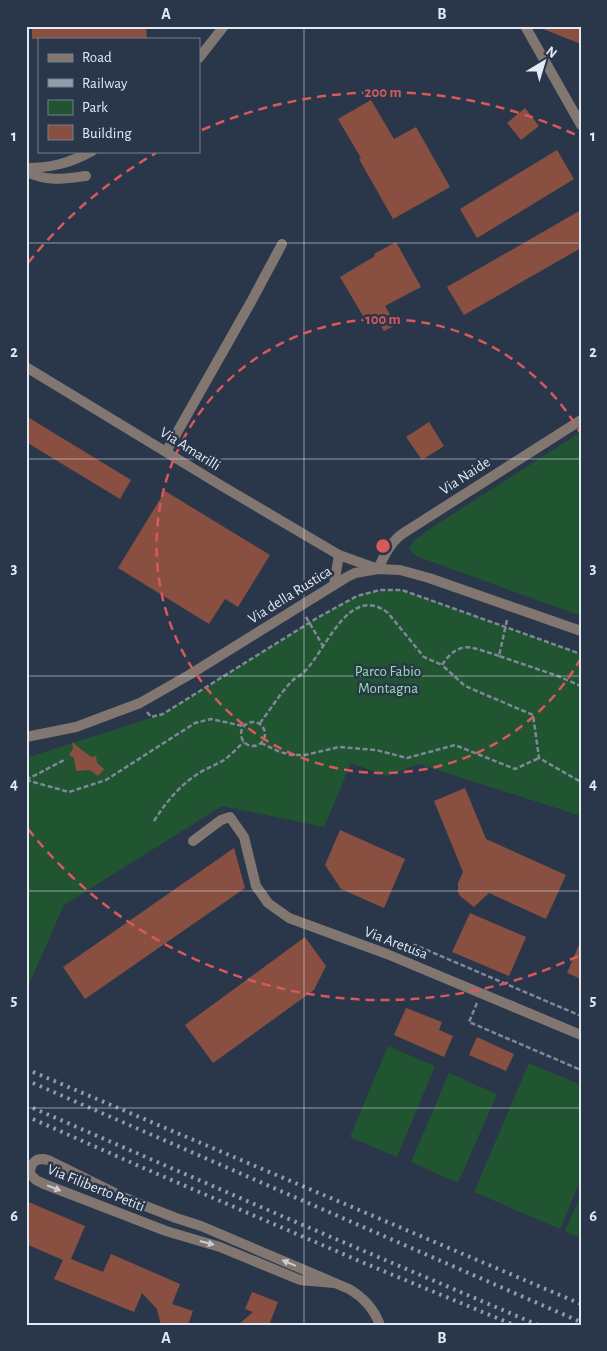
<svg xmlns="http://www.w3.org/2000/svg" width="607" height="1351" viewBox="0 0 607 1351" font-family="'Alegreya Sans',sans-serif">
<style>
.green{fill:#215431}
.building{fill:#895041}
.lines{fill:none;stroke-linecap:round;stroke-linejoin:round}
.path{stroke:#7e8898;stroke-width:2.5;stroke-dasharray:5 2.5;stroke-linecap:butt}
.minor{stroke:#827770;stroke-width:10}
.tertiary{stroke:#827770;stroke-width:10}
.rail{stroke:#929dac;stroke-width:4;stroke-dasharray:2.5 5;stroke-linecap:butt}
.oneway{fill:#cacdd4}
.grid{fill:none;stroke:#e2eaf6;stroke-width:1;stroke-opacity:0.55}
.ring{fill:none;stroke:#d9585c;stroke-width:2.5;stroke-dasharray:9 6}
.labels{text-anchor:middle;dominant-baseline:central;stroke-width:5;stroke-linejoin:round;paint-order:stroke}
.street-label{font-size:15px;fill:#e2eaf6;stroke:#2a374a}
.park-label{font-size:15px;fill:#94e0a7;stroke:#2a374a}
.centre{fill:#d9585c;stroke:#2a374a;stroke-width:2.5}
.ring-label{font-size:15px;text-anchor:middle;font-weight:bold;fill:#d9585c;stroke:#2a374a;stroke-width:5;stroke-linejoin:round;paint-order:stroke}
.neatline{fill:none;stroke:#e2eaf6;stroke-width:2}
.grid-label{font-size:16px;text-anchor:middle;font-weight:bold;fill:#e2eaf6}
</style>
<rect width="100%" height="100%" fill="#2a374a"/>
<path class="green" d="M 581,432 L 581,616 L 416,556 L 409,549 L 414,541 L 431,528 Z
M 380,590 L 402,590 L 581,654 L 581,816 L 419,764 L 386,776 L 351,763 L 324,827 L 222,806 L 64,905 L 26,991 L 26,758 L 163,714 L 317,618 L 357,596 Z
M 388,1046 L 435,1066 L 397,1157 L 350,1137 Z
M 529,1063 L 581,1085 L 581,1179 L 560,1229 L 474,1192 Z
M 449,1073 L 497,1094 L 458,1183 L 411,1162 Z
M 581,1195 L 581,1238 L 565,1231 Z"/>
<path class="building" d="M 32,26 L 146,26 L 147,39 L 32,39 Z
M 538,26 L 581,26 L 581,44 L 538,27 Z
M 371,100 L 394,139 L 416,127 L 450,187 L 393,219 L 359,159 L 361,158 L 338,119 Z
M 525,108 L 539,126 L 521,140 L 507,123 Z
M 557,150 L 574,179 L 477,238 L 460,209 Z
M 581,210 L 581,248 L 464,315 L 447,287 Z
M 396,242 L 421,287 L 385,306 L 396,325 L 384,331 L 378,321 L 369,326 L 340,277 L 375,256 L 374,254 Z
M 26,416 L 131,480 L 120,499 L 26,442 Z
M 429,422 L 444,446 L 422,460 L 406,437 Z
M 165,491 L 270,555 L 238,607 L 225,599 L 209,624 L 118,568 Z
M 72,742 L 91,757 L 96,756 L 97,763 L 104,769 L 98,776 L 90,770 L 76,771 L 74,758 L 69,755 L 73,749 Z
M 465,788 L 486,839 L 566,875 L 546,919 L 489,893 L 474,907 L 460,896 L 458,892 L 458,883 L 463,872 L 434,801 Z
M 340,830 L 405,859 L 384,908 L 341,889 L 325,865 Z
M 234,848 L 245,888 L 85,999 L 63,967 Z
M 470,913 L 526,937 L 509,976 L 452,952 Z
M 305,937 L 326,966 L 314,990 L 213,1063 L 185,1025 Z
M 581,940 L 581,979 L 567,973 Z
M 406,1008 L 442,1022 L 439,1030 L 453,1036 L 444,1057 L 394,1035 Z
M 477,1037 L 514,1054 L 506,1071 L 469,1055 Z
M 26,1201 L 85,1226 L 71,1259 L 103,1272 L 111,1254 L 180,1284 L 172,1304 L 193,1311 L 188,1325 L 161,1325 L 157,1309 L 142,1293 L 134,1312 L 54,1279 L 63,1260 L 26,1244 Z
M 252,1292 L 278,1302 L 269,1325 L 238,1325 L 253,1312 L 245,1309 Z"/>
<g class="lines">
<path class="path" d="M 306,617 L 323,646
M 507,620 L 499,656 L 558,676 L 581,686
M 499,656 C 473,648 460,638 442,665 L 465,686 L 533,715 L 539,758 L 581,782
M 147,712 L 151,717 L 163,714 L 317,618 L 357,596 L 380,590 L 402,590 L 581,654
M241 734a12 12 0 1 1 24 0a12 12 0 1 1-24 0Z
M 260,723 C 270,710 281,692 293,680 C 296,677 302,675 305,671 C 325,652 349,582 388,613 L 424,657 L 442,665
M 261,743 L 280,752 L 292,755 L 305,755 L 339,747 L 376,750 L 407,758 L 455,745 L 515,769 L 539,758
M 26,780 L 69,792 L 106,780 L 195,723 L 211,719 L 243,726
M 26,780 L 66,759
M 154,821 C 166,802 180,785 199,773 C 207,768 216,765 224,760 C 231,755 237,748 244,742
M 405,948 L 415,945 L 581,1016
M 477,1003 L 469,1022 L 581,1070"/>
<path class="minor" d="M 525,26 L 581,125
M 199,58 L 224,26
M 26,168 C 51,168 70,163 92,151
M 26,172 C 50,182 62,179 86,176
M 26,367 L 217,483 L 339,555
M 166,452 L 251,302 L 282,244
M 334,584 L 339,555 L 378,569 C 384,556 390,543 402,534 L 581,420
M 193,841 L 221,820 L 230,817 L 244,837 L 256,886 L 268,903 L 289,918 L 387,954 L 581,1035
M 334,1283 L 300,1280 L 220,1247 L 166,1231 L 44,1184 L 36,1180 L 30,1174 C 30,1162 37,1157 48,1160 L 125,1198 L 176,1218 L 201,1226 L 349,1289 C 363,1297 374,1309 380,1325"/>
<path class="tertiary" d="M 26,737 L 76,727 L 140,703 L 189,675 L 347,577 L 355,573 L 378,569 L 400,570 L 429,578 L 581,631"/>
<path class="rail" d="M 26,1069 L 581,1304
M 26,1080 L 581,1322
M 26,1105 L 284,1217 L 538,1325
M 26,1116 L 139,1166 L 364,1263 L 514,1325"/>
</g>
<defs><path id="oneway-solid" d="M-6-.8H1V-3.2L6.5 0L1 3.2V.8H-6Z" transform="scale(1.25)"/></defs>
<g class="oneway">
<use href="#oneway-solid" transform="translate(54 1188) rotate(21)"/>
<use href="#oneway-solid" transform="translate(207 1243) rotate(15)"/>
<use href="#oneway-solid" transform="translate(289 1263) rotate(-157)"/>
</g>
<path class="grid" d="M 304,26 L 304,1325M 26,243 L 581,243M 26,459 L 581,459M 26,676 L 581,676M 26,891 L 581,891M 26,1108 L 581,1108"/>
<g class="ring">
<path d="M581 658A227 227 0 1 1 581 434"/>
<path d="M578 956A454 454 0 0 1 28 829M28 263A454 454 0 0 1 156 153M202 130A454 454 0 0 1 578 136"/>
</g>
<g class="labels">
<g class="street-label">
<text transform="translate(190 449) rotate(32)">Via Amarilli</text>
<text transform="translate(465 476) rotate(-33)">Via Naide</text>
<text transform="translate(290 595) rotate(-32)">Via della Rustica</text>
<text transform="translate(396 943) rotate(21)">Via Aretusa</text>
<text transform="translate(96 1188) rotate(22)">Via Filiberto Petiti</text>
</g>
<g class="park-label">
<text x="388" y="671">Parco Fabio<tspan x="388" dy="17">Montagna</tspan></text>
</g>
</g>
<circle cx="383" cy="546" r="8" class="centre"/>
<g class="ring-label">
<text x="383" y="97">200 m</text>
<text x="383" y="324">100 m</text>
</g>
<rect width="607" height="1351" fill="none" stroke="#2a374a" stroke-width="55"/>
<rect x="38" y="38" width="162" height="115" fill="#2a374a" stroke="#747f8f"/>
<rect x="48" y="54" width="25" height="8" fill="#827770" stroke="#747f8f"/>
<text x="82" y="62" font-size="15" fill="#e2eaf6">Road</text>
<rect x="48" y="79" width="25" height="8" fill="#929dac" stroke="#747f8f"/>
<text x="82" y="88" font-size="15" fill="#e2eaf6">Railway</text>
<rect x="48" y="100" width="25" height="15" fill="#215431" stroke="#747f8f"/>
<text x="82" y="112" font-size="15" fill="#e2eaf6">Park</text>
<rect x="48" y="125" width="25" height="15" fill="#895041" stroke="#747f8f"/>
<text x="82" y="138" font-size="15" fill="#e2eaf6">Building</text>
<g transform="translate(544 62) rotate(38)" stroke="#2a374a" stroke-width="4" paint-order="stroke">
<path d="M0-4L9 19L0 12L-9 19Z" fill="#e2eaf6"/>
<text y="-8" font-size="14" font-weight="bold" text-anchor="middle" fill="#e2eaf6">N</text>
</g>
<rect x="28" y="28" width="552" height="1296" class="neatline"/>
<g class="grid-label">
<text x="166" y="19">A</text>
<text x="442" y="19">B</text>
<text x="14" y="141">1</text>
<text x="593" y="141">1</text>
<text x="14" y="357">2</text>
<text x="593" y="357">2</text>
<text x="14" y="573">3</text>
<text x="593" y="573">3</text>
<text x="14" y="789">4</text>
<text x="593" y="789">4</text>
<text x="14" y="1005">5</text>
<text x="593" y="1005">5</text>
<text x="14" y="1221">6</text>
<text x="593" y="1221">6</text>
<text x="166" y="1343">A</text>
<text x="442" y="1343">B</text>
</g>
</svg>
